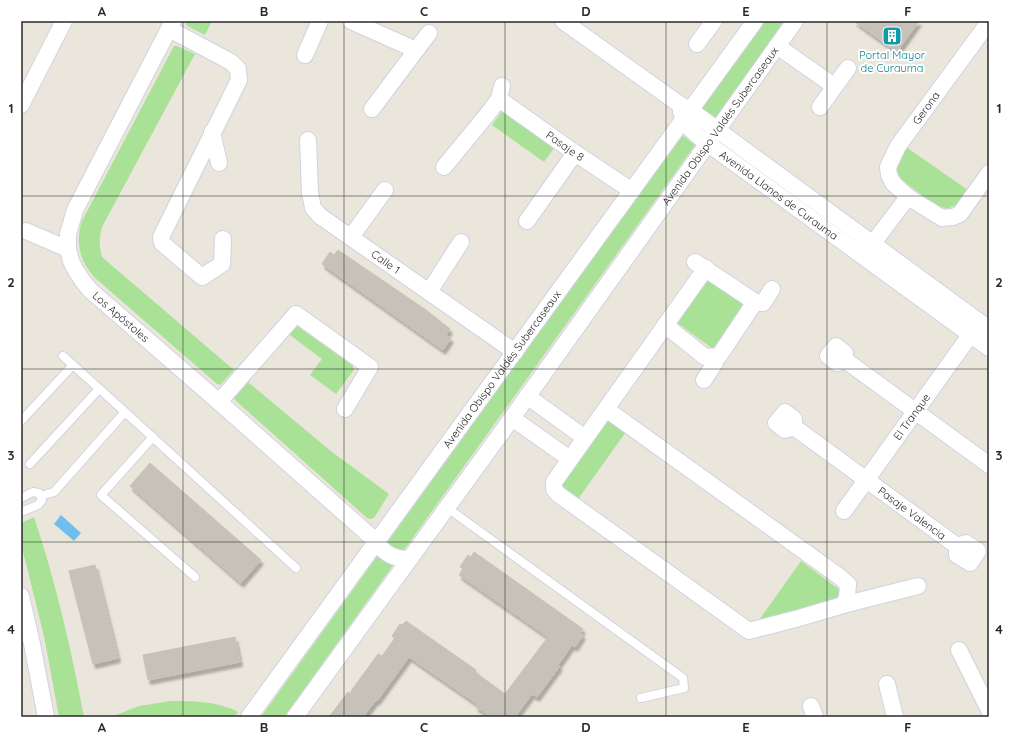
<svg xmlns="http://www.w3.org/2000/svg" width="1010" height="738" viewBox="0 0 1010 738" font-family="Quicksand,sans-serif">
<style>
.green{fill:#a9e297}
.water{fill:#6ebfed}
.building{fill:#c6c2ba;stroke:#c6c2b4;filter:url(#shadow)}
.lines{fill:none;stroke-linecap:round;stroke-linejoin:round}
.lane-casing{stroke:#d0d2e2;stroke-width:10}
.street-casing{stroke:#d0d2e2;stroke-width:18}
.lane{stroke:#fff;stroke-width:8}
.street{stroke:#fff;stroke-width:16}
.grid{fill:none;stroke:#292929;stroke-width:1;stroke-opacity:0.55}
.labels{text-anchor:middle;dominant-baseline:central;stroke-width:4;stroke-linejoin:round;paint-order:stroke}
.culture-label{font-size:11px;fill:#0d838f;stroke:#fff}
.street-label{font-size:11px;fill:#292929;stroke:#fff}
.neatline{fill:none;stroke:#292929;stroke-width:1.5}
.grid-label{font-size:13px;text-anchor:middle;font-weight:bold;fill:#292929}
</style>
<defs>
<filter id="shadow"><feDropShadow dx="2.5" dy="4.5" stdDeviation="1" flood-color="#0004"/></filter>
</defs>
<rect width="100%" height="100%" fill="#ebe6db"/>
<path class="green" d="M 185,21 L 212,21 L 205,35 L 187,26 Z
M 765,21 L 784,21 L 714,120 L 701,110 Z
M 174,46 L 177,46 L 195,54 L 102,227 C 99,238 99,246 102,257 L 234,370 L 220,385 L 217,384 L 94,277 C 80,261 75,242 82,221 Z
M 505,107 L 557,144 L 544,162 L 492,125 Z
M 682,135 L 695,145 L 284,717 L 261,717 Z
M 906,147 L 968,190 L 957,204 L 948,209 L 935,205 L 898,177 C 894,166 901,157 906,147 Z
M 710,277 L 744,305 L 713,349 L 676,322 Z
M 293,325 L 297,326 L 352,365 L 354,369 L 353,371 L 336,394 L 310,375 L 322,359 L 286,332 Z
M 248,382 L 332,452 L 389,494 L 374,518 L 370,519 L 367,518 L 235,400 L 234,397 Z
M 609,416 L 628,429 L 576,502 L 560,491 L 559,481 Z
M 34,517 C 56,582 71,649 84,717 L 59,717 L 45,641 L 26,563 L 21,546 L 21,523 Z
M 801,561 L 840,590 L 839,598 L 828,603 L 757,623 Z
M 171,701 C 193,701 218,701 238,712 L 234,717 L 111,717 L 139,706 Z"/>
<path class="water" d="M 61,515 L 81,533 L 74,541 L 54,524 Z"/>
<path class="building" d="M 854,21 L 919,21 L 897,52 Z
M 338,250 L 426,310 L 450,329 L 446,335 L 451,338 L 443,350 L 322,264 L 330,252 L 334,255 Z
M 150,463 L 261,560 L 241,583 L 130,486 Z
M 474,552 L 583,629 L 580,633 L 583,635 L 575,647 L 572,645 L 558,665 L 560,666 L 537,697 L 532,694 L 515,717 L 491,717 L 475,706 L 477,704 L 409,657 L 377,701 L 376,700 L 363,717 L 329,717 L 348,692 L 349,694 L 378,654 L 382,656 L 395,638 L 392,636 L 400,624 L 402,625 L 406,621 L 476,670 L 475,672 L 505,694 L 548,637 L 459,575 L 463,569 L 460,567 L 468,555 L 471,557 Z
M 95,565 L 118,658 L 93,664 L 69,571 Z
M 235,637 L 240,662 L 148,680 L 143,655 Z"/>
<g class="lines">
<defs>
<path id="lane" d="M 63,356 L 125,412
M 21,421 L 73,365
M 153,437 L 101,495 L 195,577
M 30,464 L 99,389
M 41,496 L 54,492 L 125,412 L 296,568
M 21,498 L 33,492 L 39,493 L 42,500 L 38,505 L 21,512
M 446,507 L 683,678 L 684,688 L 641,698"/>
<g id="street">
<path id="s1" d="M 173,21 L 75,210 L 68,234 L 68,249 L 71,261 L 75,269 L 82,280 L 90,290 L 219,402 L 377,542 C 383,553 396,560 409,559"/>
<path d="M 351,21 L 416,50"/>
<path d="M 563,21 L 679,104 L 693,112 L 989,329"/>
<path d="M 989,22 L 898,146 L 888,167 L 889,175 L 893,183 L 908,197 L 942,218 L 953,217 L 960,214 L 989,173"/>
<path d="M 169,29 L 231,62 L 238,69 L 239,80 L 161,237 L 162,243 L 202,277 L 222,264 L 223,239"/>
<path d="M 697,44 L 714,21"/>
<path d="M 777,46 L 834,86"/>
<path d="M 305,55 L 320,21"/>
<path id="s2" d="M 499,99 L 575,153 L 632,191"/>
<path d="M 21,105 L 64,21"/>
<path d="M 820,107 L 848,68"/>
<path d="M 372,109 L 429,33"/>
<path id="s3" d="M 681,111 C 685,127 694,133 707,143 L 989,348"/>
<path d="M 212,132 L 219,163"/>
<path id="s4" d="M 308,140 L 310,193 L 313,208 L 320,216 L 515,352"/>
<path d="M 444,167 L 486,116 L 499,99 L 502,86"/>
<path d="M 527,221 L 575,153"/>
<path d="M 26,231 L 68,249"/>
<path d="M 351,237 L 385,190"/>
<path d="M 867,251 L 908,197"/>
<path d="M 695,262 L 755,302 L 763,303 L 772,289"/>
<path d="M 429,292 L 461,242"/>
<path d="M 665,325 L 705,357 L 719,356 L 755,302"/>
<path d="M 836,346 L 845,353 L 845,360 L 837,363 L 828,356 Z"/>
<path d="M 845,360 L 989,465"/>
<path d="M 704,380 L 715,363 L 714,357"/>
<path d="M 527,396 L 585,438"/>
<path d="M 219,402 L 296,314 L 370,367 L 345,409"/>
<path d="M 606,409 L 840,577 L 848,584 L 847,598 L 843,605 L 799,618 L 749,631 L 558,494 L 554,489 L 554,482 L 706,268"/>
<path d="M 785,412 L 794,419 L 794,427 L 785,430 L 776,423 Z"/>
<path d="M 512,418 L 570,459"/>
<path id="s5" d="M 794,427 L 957,546"/>
<path id="s6" d="M 844,511 L 976,327"/>
<path d="M 966,543 L 978,551 L 970,563 L 957,555 L 957,546 Z"/>
<path d="M 21,596 L 32,644 L 46,717"/>
<path d="M 843,605 L 918,586"/>
<path d="M 959,650 L 989,710"/>
<path d="M 887,684 L 895,717"/>
<path d="M 811,706 L 815,717"/>
<path id="s7" d="M 249,717 L 755,21"/>
<path id="s8" d="M 295,717 L 512,418 L 795,21"/>
</g>
</defs>
<use href="#lane" class="lane-casing"/>
<use href="#street" class="street-casing"/>
<use href="#lane" class="lane"/>
<use href="#street" class="street"/>
</g>
<path class="grid" d="M 183,21 L 183,717M 344,21 L 344,717M 505,21 L 505,717M 666,21 L 666,717M 827,21 L 827,717M 21,196 L 989,196M 21,369 L 989,369M 21,542 L 989,542"/>
<defs>
<symbol id="building-square" viewBox="-11 -11 22 22"><rect x="-9" y="-9" width="18" height="18" rx="4" fill="#0f9aa8" stroke="#fff"/><path d="M-4-6H4V6H1V3H-1V6H-4ZM-2.5-4.3h1.7v1.8h-1.7ZM.8-4.3h1.7v1.8H.8ZM-2.5-1h1.7V.8h-1.7ZM.8-1h1.7V.8H.8Z" fill="#fff"/></symbol>
</defs>
<g fill-rule="evenodd">
<use href="#building-square" x="881" y="25" width="22" height="22"/>
</g>
<g class="labels">
<g class="culture-label">
<text x="892" y="55">Portal Mayor<tspan x="892" dy="13">de Curauma</tspan></text>
</g>
<g class="street-label">
<text transform="translate(926 108) rotate(-54)">Gerona</text>
<text stroke="none"><textPath href="#s8" startOffset="728">Avenida Obispo Valdés Subercaseaux</textPath></text>
<text stroke="none"><textPath href="#s2" startOffset="81">Pasaje 8</textPath></text>
<text stroke="none"><textPath href="#s3" startOffset="131">Avenida Llanos de Curauma</textPath></text>
<text stroke="none"><textPath href="#s4" startOffset="159">Calle 1</textPath></text>
<text stroke="none"><textPath href="#s1" startOffset="341">Los Apóstoles</textPath></text>
<text stroke="none"><textPath href="#s7" startOffset="430">Avenida Obispo Valdés Subercaseaux</textPath></text>
<text stroke="none"><textPath href="#s6" startOffset="116">El Tranque</textPath></text>
<text stroke="none"><textPath href="#s5" startOffset="146">Pasaje Valencia</textPath></text>
</g>
</g>
<rect width="1010" height="738" fill="none" stroke="#ffffff" stroke-width="44"/>
<rect x="22" y="22" width="966" height="694" class="neatline"/>
<g class="grid-label">
<text x="102" y="16">A</text>
<text x="264" y="16">B</text>
<text x="424" y="16">C</text>
<text x="586" y="16">D</text>
<text x="746" y="16">E</text>
<text x="908" y="16">F</text>
<text x="11" y="113">1</text>
<text x="999" y="113">1</text>
<text x="11" y="287">2</text>
<text x="999" y="287">2</text>
<text x="11" y="460">3</text>
<text x="999" y="460">3</text>
<text x="11" y="634">4</text>
<text x="999" y="634">4</text>
<text x="102" y="732">A</text>
<text x="264" y="732">B</text>
<text x="424" y="732">C</text>
<text x="586" y="732">D</text>
<text x="746" y="732">E</text>
<text x="908" y="732">F</text>
</g>
</svg>
